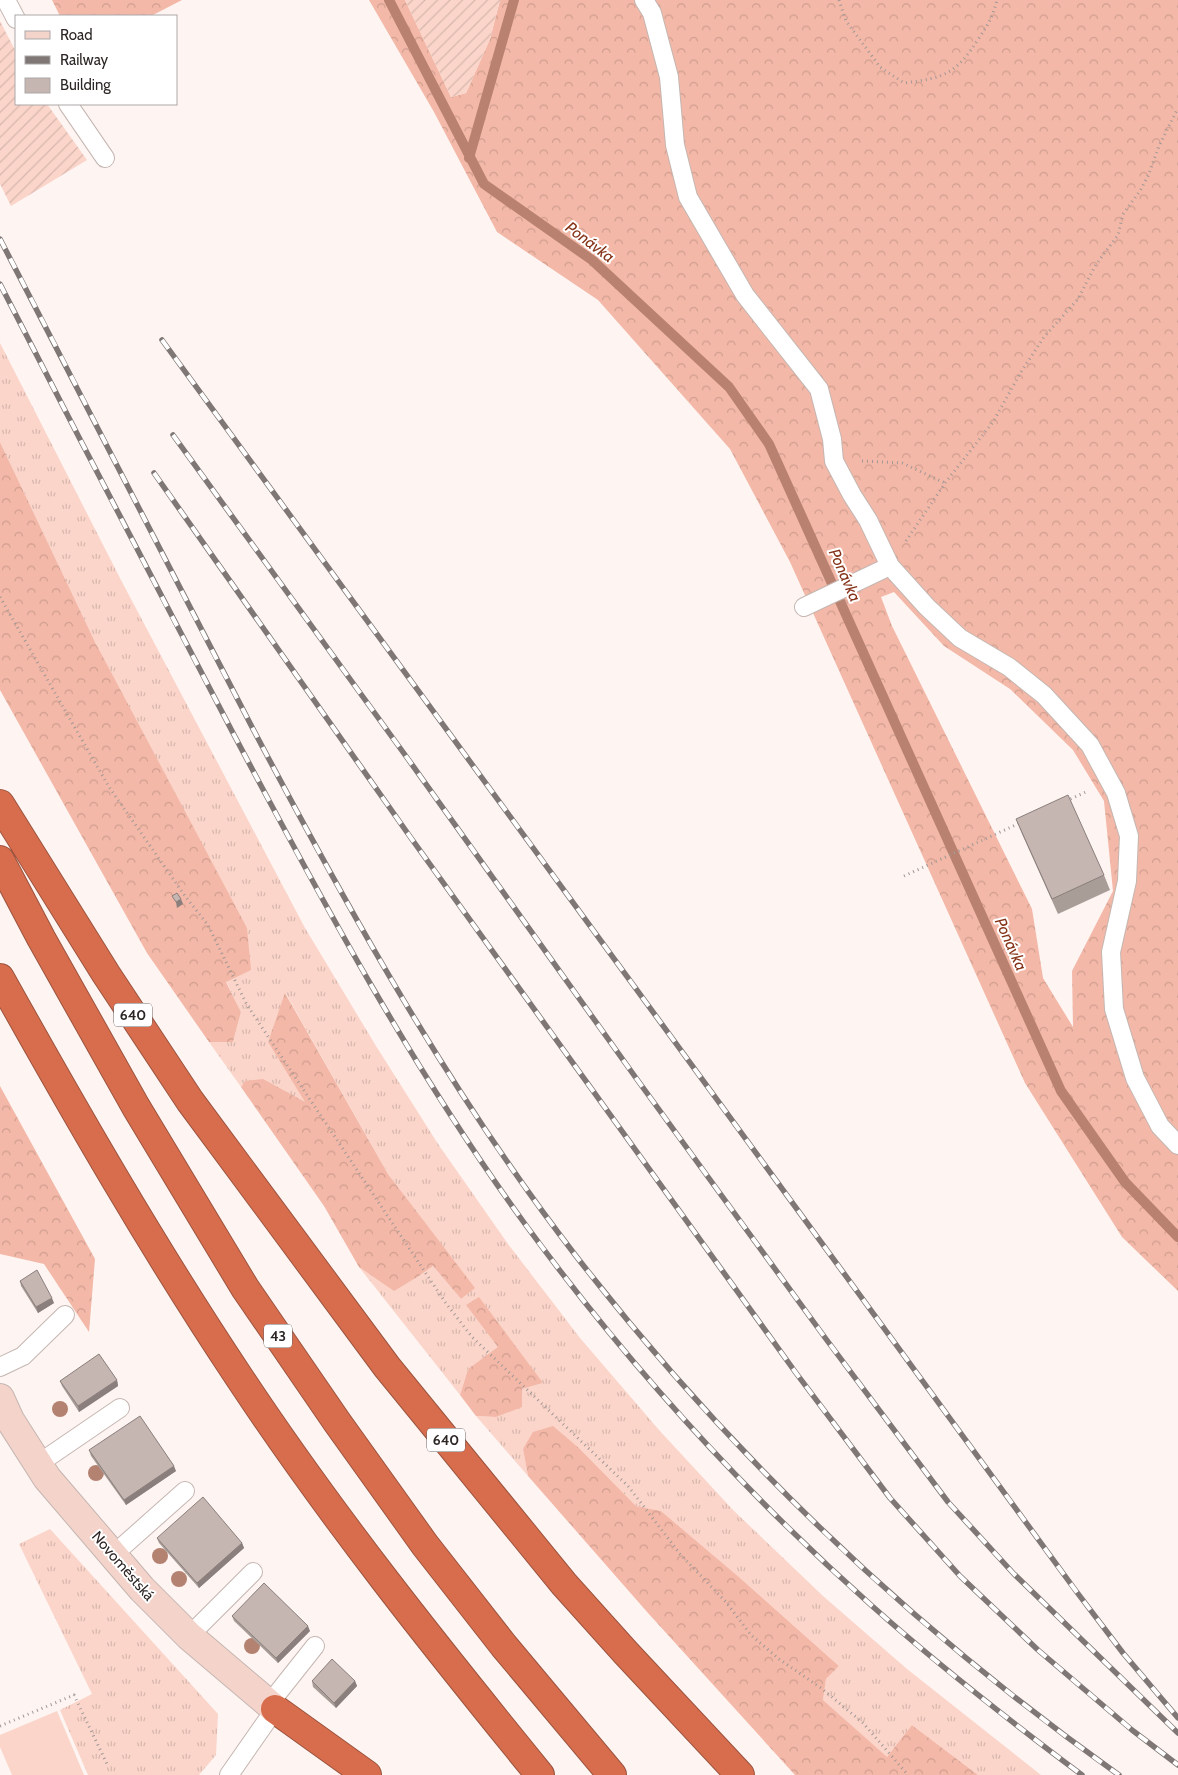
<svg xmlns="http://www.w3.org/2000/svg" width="1178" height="1775" viewBox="0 0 1178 1775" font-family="Cabin,sans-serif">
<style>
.grass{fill:url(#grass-tufts)}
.forest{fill:url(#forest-crowns);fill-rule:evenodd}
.garden{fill:url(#garden-furrows)}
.pitch{fill:#fbd5ca}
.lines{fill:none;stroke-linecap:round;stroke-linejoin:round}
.stream{stroke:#b98170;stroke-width:10}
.lane-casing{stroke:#c5b6b1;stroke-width:20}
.secondary-casing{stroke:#c5b6b1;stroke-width:30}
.highway-casing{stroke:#9b543f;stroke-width:30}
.path{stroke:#a19896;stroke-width:3;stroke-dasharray:1 4;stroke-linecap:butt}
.lane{stroke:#fff;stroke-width:18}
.secondary{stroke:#f3d3ca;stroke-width:28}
.highway{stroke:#d76d4d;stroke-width:28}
.rail-casing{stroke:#7e7775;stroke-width:5.5}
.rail{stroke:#fff;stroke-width:4;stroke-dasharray:11;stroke-linecap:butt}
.tree{fill:#b48271}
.wall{fill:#a99d98}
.shaded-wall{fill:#8a7f7c}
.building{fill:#c5b6b1;stroke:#8a7f7c}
.labels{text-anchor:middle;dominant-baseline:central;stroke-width:4;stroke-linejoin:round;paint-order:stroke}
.shield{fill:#fff;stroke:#6b6766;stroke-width:1}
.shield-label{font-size:14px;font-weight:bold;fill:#2c2624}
.street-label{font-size:15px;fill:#2c2624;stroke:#fff}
.water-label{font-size:16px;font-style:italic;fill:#863318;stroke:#fff}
</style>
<defs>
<pattern id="grass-tufts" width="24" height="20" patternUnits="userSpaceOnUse" patternTransform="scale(1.25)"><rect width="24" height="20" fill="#fbd5ca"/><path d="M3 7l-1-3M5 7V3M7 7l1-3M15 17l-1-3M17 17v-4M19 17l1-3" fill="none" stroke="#d7b7ad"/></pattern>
<pattern id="forest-crowns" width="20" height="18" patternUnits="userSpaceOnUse" patternTransform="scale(1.25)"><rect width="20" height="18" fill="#f3b8a7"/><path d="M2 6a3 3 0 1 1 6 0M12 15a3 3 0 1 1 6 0" fill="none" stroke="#d09e90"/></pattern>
<pattern id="garden-furrows" width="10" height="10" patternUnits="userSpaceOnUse" patternTransform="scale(1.25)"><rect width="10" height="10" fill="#fbd5ca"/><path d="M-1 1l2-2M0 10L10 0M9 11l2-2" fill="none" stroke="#d7b7ad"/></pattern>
</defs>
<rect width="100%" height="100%" fill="#fef4f2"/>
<path class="grass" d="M 0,343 L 122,582 L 305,928 L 376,1046 L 438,1144 L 508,1244 L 580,1338 L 659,1430 L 733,1510 L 823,1596 L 907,1669 L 1041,1775 L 978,1775 L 912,1725 L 887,1758 L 823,1700 L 826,1679 L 839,1666 L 739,1577 L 661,1511 L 636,1506 L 580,1449 L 523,1448 L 528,1476 L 476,1416 L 496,1417 L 522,1389 L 543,1383 L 466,1305 L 499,1347 L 468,1369 L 460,1395 L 359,1267 L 394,1290 L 419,1276 L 433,1266 L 461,1299 L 474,1288 L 388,1174 L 286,994 L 268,1042 L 306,1103 L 245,1081 L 241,1087 L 209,1042 L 233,1042 L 241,1012 L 226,981 L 96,644 L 0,442 Z
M 50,1529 L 218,1714 L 216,1755 L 199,1775 L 88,1775 L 60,1710 L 92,1694 L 19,1544 Z"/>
<path class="forest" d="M 52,0 L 182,0 L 151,16 L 60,16 Z
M 369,0 L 405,0 L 451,97 L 466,93 L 490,39 L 500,0 L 1178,0 L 1178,1291 L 1122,1237 L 1025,1083 L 790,562 L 730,449 L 598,300 L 497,232 L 434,112 ZM 894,592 L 944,646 L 1010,689 L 1073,750 L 1104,801 L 1113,891 L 1072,971 L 1073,1027 L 1043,978 L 1032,909 L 892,626 L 881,597 Z
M 0,442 L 96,644 L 247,928 L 251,970 L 226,982 L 241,1012 L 233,1042 L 209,1042 L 147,953 L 0,690 Z
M 285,993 L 388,1174 L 475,1288 L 461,1299 L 433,1266 L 419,1276 L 394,1291 L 359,1267 L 324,1206 L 241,1087 L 245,1081 L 263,1079 L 305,1102 L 268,1042 Z
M 0,1086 L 95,1259 L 89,1332 L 44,1264 L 0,1254 Z
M 479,1297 L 543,1383 L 522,1389 L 522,1407 L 496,1417 L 476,1416 L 460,1395 L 468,1369 L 498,1347 L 466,1305 Z
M 553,1426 L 580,1449 L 636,1506 L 661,1511 L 739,1577 L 839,1666 L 826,1679 L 823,1700 L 887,1757 L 912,1725 L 978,1775 L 795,1775 L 648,1613 L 528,1476 L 523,1449 L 533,1432 Z"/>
<path class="garden" d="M 405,0 L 500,0 L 490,39 L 466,93 L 451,97 Z
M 0,21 L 16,52 L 16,104 L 47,104 L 87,160 L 11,206 L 0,184 Z"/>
<path class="pitch" d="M 57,1711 L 84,1775 L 12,1775 L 0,1747 L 0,1735 Z"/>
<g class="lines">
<path class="stream" d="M 389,0 L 484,184 L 592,260 L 729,387 L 769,444 L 1061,1091 L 1125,1182 L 1178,1237
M 469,158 L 514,0"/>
<defs>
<path id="lane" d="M 6,0 L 16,19
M 644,0 L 652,13 L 669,77 L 675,145 L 688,197 L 745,295 L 819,389 L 832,439 L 834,461 L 852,495 L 868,520 L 890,566 L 927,607 L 960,638 L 1009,667 L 1044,695 L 1090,745 L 1116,793 L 1129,836 L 1127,881 L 1111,952 L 1114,1009 L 1135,1078 L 1160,1126 L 1178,1145
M 68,104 L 105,158
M 804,607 L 890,566
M 0,1367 L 23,1356 L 65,1315
M 38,1464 L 120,1408
M 113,1555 L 185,1491
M 189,1636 L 253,1572
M 269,1704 L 315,1646
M 229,1775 L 275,1709"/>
<path id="secondary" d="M 0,1398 L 10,1420 L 47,1478 L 142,1589 L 189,1636 L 275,1709"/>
<path id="highway" d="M 0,804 L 106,974 L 190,1101 L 387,1367 L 564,1584 L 626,1653 L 740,1775
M 0,860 L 41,938 L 136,1107 L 245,1288 L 337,1422 L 425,1545 L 504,1646 L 612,1775
M 0,978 C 76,1114 153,1248 239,1377 C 331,1516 435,1646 540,1775
M 275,1709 L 367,1775"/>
</defs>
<use href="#lane" class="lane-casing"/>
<use href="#secondary" class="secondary-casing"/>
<use href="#highway" class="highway-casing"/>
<path class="path" d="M 839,0 L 846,21 L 880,67 L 904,83 C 945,78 956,74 979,38 C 988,25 993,16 997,0
M 862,461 L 902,463 L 945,483
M 906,541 L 945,483 L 993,422 L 1021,372 L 1044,337 L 1078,299 L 1095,266 L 1118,235 L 1123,214 L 1140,191 L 1148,176 L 1159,146 L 1178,108
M 0,597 L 109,787 L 185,896 L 208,925 L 247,1005 L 445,1302 L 472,1337 L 628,1486 L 680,1554 L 726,1602 L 751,1635 L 779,1659 L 821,1688 L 863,1723 L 908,1775
M 1066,801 L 1088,791
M 904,876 L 1020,823
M 0,1726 L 74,1695 L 108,1766"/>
<use href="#lane" class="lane"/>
<use href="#secondary" class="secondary"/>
<use href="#highway" class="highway"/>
<defs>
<path id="rail" d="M 0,239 C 85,402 168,566 253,729 C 349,911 450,1093 576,1256 C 731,1456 912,1628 1119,1775
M 0,284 C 77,434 155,584 233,733 C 322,901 413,1070 525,1224 C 626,1362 743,1491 871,1605 C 938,1665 1010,1721 1082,1775
M 162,340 L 1076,1591 L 1123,1653 L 1178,1718
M 173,435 L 408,759 L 636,1078 L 826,1339 L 948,1502 L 1014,1574 L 1178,1733
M 154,473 L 411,838 L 796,1373 L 890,1498 L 960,1576 L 1038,1650 L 1132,1730 L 1178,1765"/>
</defs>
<use href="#rail" class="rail-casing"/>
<use href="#rail" class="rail"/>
</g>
<g class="tree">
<circle cx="60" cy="1409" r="8"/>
<circle cx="96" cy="1473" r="8"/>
<circle cx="160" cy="1556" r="8"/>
<circle cx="179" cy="1579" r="8"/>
<circle cx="252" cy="1646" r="8"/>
</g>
<path class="wall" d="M 1016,819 L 1104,875 L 1110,890 L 1058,914 L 1022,834 Z
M 20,1281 L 54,1303 L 38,1313 L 21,1286 Z
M 117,1380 L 118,1386 L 79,1412 L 62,1386 L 60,1381 Z
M 89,1450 L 176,1471 L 126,1505 L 91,1456 Z
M 157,1538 L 242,1543 L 244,1548 L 199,1588 L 159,1543 Z
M 232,1616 L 310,1631 L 278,1663 L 234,1621 Z
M 312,1681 L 355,1681 L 357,1686 L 336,1708 L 313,1687 Z"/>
<path class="shaded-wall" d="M 181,899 L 183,904 L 177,908 L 176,902 Z
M 52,1298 L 54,1303 L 38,1313 L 36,1307 Z
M 117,1380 L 118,1386 L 79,1412 L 78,1406 Z
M 174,1466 L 176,1471 L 126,1505 L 124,1500 Z
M 242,1543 L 244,1548 L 199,1588 L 197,1583 Z
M 308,1626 L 310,1631 L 278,1663 L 276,1658 Z
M 355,1681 L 357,1686 L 336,1708 L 334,1703 Z"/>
<path class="building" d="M 1068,795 L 1104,875 L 1052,899 L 1016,819 Z
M 177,893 L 181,899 L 176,902 L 172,896 Z
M 37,1270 L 52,1298 L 36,1307 L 20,1281 Z
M 99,1354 L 117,1380 L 78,1406 L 60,1381 Z
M 140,1416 L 174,1466 L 124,1500 L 89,1450 Z
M 203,1497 L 242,1543 L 197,1583 L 157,1538 Z
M 264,1583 L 308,1626 L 276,1658 L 232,1616 Z
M 332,1659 L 355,1681 L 334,1703 L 312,1681 Z"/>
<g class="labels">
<g class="shield">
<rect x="114" y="1003.5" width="38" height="23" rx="4"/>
<rect x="264" y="1324.5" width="28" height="23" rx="4"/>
<rect x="427" y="1428.5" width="38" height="23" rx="4"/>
</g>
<g class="shield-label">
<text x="133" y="1015">640</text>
<text x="278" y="1336">43</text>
<text x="446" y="1440">640</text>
</g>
<g class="street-label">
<text transform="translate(123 1566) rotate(49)">Novoměstská</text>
</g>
<g class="water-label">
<text transform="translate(590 242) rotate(37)">Ponávka</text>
<text transform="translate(845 575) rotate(66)">Ponávka</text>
<text transform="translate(1011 944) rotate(66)">Ponávka</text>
</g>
</g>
<rect x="15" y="15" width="162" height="90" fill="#ffffff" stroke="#aba8a7"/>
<rect x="25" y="31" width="25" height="8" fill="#f3d3ca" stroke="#aba8a7"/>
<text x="60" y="40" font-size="15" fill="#2c2624">Road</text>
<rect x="25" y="56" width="25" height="8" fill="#7e7775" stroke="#aba8a7"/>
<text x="60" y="65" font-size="15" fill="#2c2624">Railway</text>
<rect x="25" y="78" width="25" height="15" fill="#c5b6b1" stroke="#aba8a7"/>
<text x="60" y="90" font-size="15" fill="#2c2624">Building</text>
</svg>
